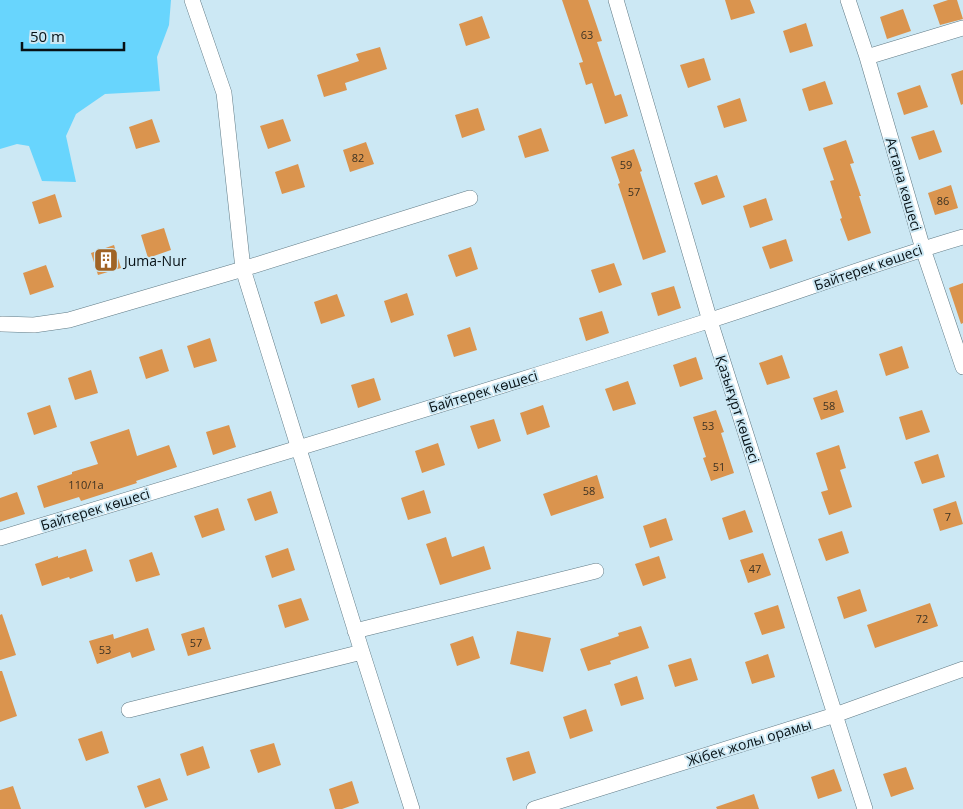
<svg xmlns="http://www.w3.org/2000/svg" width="963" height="809" viewBox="0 0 963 809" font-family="'Open Sans',sans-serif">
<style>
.green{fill:#68d5fd}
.building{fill:#da944e}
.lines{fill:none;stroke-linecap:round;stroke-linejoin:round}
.minor-casing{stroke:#617b86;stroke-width:16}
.minor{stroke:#fff;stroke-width:15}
.labels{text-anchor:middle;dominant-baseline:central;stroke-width:4;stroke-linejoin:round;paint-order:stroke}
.number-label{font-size:11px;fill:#3c3223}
.street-label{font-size:14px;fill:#071115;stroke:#cce8f4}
.poi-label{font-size:14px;fill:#071115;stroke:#cce8f4;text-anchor:start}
</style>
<rect width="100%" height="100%" fill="#cce8f4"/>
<path class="green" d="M 0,0 L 171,0 L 169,25 L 157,57 L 160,91 L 105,94 L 76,114 L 66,136 L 76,182 L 42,181 L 29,146 L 17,144 L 0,149 Z"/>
<path class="building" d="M 562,0 L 588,0 L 602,41 L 597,42 L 615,96 L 621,94 L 628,116 L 605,124 L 592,83 L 586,85 L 579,63 L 583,62 Z
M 725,0 L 750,0 L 755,13 L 731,20 Z
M 948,0 L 957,0 L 963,19 L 940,25 L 933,5 Z
M 903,9 L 911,31 L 887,39 L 880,17 Z
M 482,16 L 490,38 L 466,46 L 459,24 Z
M 806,23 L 813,46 L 790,53 L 783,31 Z
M 380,47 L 387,69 L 345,83 L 347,90 L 324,97 L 317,75 L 359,61 L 356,54 Z
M 704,58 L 711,80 L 688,88 L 680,65 Z
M 963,70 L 963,104 L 961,105 L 951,74 Z
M 825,81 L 833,104 L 809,111 L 802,89 Z
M 920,85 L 928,107 L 904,115 L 897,93 Z
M 740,98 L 747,121 L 724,128 L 717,106 Z
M 478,108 L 485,130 L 462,138 L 455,115 Z
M 152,119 L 160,142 L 136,149 L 129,127 Z
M 283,119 L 291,141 L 268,149 L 260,126 Z
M 541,128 L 549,151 L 525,158 L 518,136 Z
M 934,130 L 942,152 L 919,160 L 911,137 Z
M 846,140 L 854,163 L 850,164 L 861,196 L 859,196 L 871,233 L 848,241 L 840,219 L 842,218 L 830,181 L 834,180 L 823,148 Z
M 366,142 L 374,164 L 350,172 L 343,150 Z
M 634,149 L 642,171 L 640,172 L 666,252 L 643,260 L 618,184 L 620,183 L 611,157 Z
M 298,164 L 305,187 L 282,194 L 275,172 Z
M 717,175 L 725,197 L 702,205 L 694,183 Z
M 951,185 L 958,208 L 935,215 L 928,193 Z
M 55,194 L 62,217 L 39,224 L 32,202 Z
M 766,198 L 773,220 L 750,228 L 743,206 Z
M 164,228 L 171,250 L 148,258 L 141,235 Z
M 786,239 L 793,261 L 770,269 L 762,247 Z
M 114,245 L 121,268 L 98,275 L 91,253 Z
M 471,247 L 478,269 L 456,277 L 448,255 Z
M 614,263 L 622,285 L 599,293 L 591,270 Z
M 46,265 L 54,287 L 30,295 L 23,273 Z
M 963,283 L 963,323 L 961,324 L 949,288 Z
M 674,286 L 681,308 L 658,316 L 651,293 Z
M 407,293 L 414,315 L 391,323 L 384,301 Z
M 337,294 L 345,316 L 321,324 L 314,302 Z
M 602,311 L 609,333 L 586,341 L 579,318 Z
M 470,327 L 477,350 L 454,357 L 447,335 Z
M 210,338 L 217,361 L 194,368 L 187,346 Z
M 902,346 L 909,368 L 886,376 L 879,354 Z
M 162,349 L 169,371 L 146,379 L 139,357 Z
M 782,355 L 790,378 L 767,385 L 759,363 Z
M 696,357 L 703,379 L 680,387 L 673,365 Z
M 91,370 L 98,393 L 75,400 L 68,378 Z
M 374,378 L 381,400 L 358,408 L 351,385 Z
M 628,381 L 636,404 L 613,411 L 605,389 Z
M 837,390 L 844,412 L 821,420 L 813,398 Z
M 50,405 L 57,427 L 34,435 L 27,413 Z
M 543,405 L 550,427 L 527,435 L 520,413 Z
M 716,410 L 724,432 L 721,433 L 734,473 L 711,481 L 703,458 L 706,457 L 693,417 Z
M 922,410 L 930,432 L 906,440 L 899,417 Z
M 494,419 L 501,441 L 478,449 L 470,426 Z
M 229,425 L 236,447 L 213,455 L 206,432 Z
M 129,429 L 137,456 L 169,445 L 177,467 L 136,481 L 137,483 L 81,501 L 79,497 L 44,508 L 37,486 L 72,474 L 72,472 L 98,464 L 90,442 Z
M 438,443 L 445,465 L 422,473 L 415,451 Z
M 839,445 L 846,468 L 840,470 L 852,507 L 829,515 L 821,492 L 828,490 L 816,453 Z
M 938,454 L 945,477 L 922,484 L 914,462 Z
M 597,475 L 604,498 L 551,516 L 543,494 Z
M 424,490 L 431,513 L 408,520 L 401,498 Z
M 271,491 L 278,513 L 255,521 L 247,499 Z
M 17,492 L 25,514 L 0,522 L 0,498 Z
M 956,501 L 963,524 L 940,531 L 933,509 Z
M 218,508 L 225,530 L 202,538 L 194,516 Z
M 745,510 L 753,532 L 729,540 L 722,518 Z
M 666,518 L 673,540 L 650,548 L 643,526 Z
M 842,531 L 849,553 L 826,561 L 818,539 Z
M 446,537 L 452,557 L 484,546 L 491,569 L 440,585 L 426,544 Z
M 288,548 L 295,570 L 272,578 L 265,556 Z
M 86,549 L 93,571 L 70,579 L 69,577 L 42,586 L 35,564 L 58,556 L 58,558 Z
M 152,552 L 160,575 L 136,582 L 129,560 Z
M 763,553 L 771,575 L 748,583 L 740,560 Z
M 659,556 L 666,578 L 643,586 L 635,564 Z
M 860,589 L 867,611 L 844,619 L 837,597 Z
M 301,598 L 309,620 L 285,628 L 278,605 Z
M 930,603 L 938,626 L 875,648 L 867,625 Z
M 778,605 L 785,628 L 762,635 L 754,613 Z
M 2,614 L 16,655 L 0,660 L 0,615 Z
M 641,626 L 649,648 L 610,661 L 611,664 L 588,671 L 580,649 L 619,636 L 618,633 Z
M 204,627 L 211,649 L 188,656 L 181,634 Z
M 148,628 L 155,650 L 132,658 L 130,652 L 97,664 L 89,641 L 113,634 L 114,639 Z
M 517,631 L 551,638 L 543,672 L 510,664 Z
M 473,636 L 480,658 L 457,666 L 450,644 Z
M 768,654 L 775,677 L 752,684 L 745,662 Z
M 691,658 L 698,680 L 675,687 L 668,665 Z
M 0,671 L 2,671 L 17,716 L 0,722 Z
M 637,676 L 644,699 L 621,706 L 614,684 Z
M 586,709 L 593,731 L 570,739 L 563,717 Z
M 102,731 L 109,753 L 86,761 L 78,739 Z
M 274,743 L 281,765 L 258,773 L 250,750 Z
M 203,746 L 210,768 L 187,776 L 180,754 Z
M 529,751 L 536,773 L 513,781 L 506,758 Z
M 906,767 L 914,789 L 891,797 L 883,774 Z
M 834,769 L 842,791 L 818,799 L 811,777 Z
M 160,778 L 168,800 L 145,808 L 137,786 Z
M 352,781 L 359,803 L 342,809 L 335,809 L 329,789 Z
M 13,786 L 21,809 L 0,809 L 0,790 Z
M 754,794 L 759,809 L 717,809 L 716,807 Z"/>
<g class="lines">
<defs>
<path id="minor" d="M 192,0 L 224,93 L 243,269 L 362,652 L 412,809
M 616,0 L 710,321 L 865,809
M 848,0 L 867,57 L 923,249 L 963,367
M 867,57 L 963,28
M 2,324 L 34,325 L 69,320 L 243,269 L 470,198
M 0,538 C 237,467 473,396 708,321 C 793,294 877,262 963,237
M 355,631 L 596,571
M 129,710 L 362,652
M 534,809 L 835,715 L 963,669"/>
</defs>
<use href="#minor" class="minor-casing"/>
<use href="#minor" class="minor"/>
</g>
<defs>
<symbol id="building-square" viewBox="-11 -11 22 22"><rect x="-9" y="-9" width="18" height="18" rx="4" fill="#a06426" stroke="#cce8f4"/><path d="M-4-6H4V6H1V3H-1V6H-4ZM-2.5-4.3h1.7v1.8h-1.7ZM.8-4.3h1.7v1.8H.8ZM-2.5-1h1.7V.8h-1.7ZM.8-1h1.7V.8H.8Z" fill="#fff"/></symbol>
</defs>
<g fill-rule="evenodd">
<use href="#building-square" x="92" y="246" width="28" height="28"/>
</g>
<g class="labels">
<g class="number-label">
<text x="587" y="34">63</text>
<text x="358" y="157">82</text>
<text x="626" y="164">59</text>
<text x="634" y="191">57</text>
<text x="943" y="200">86</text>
<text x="829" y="405">58</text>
<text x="708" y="425">53</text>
<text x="719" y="466">51</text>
<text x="86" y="484">110/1а</text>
<text x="589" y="490">58</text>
<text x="948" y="516">7</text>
<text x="755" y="568">47</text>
<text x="922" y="618">72</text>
<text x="196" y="642">57</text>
<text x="105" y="649">53</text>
</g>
<g class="street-label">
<text transform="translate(904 184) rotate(74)">Астана көшесі</text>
<text transform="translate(868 267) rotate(-19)">Байтерек көшесі</text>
<text transform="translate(483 391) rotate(-17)">Байтерек көшесі</text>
<text transform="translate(738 409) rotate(72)">Қазығұрт көшесі</text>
<text transform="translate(95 509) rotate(-17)">Байтерек көшесі</text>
<text transform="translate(749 742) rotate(-17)">Жібек жолы орамы</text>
</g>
<g class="poi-label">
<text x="124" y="260">Juma-Nur</text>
</g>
</g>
<path d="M22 42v8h102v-8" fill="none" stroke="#071115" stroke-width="2.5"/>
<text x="30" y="42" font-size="15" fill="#071115" stroke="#cce8f4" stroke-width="4" paint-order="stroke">50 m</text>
</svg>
